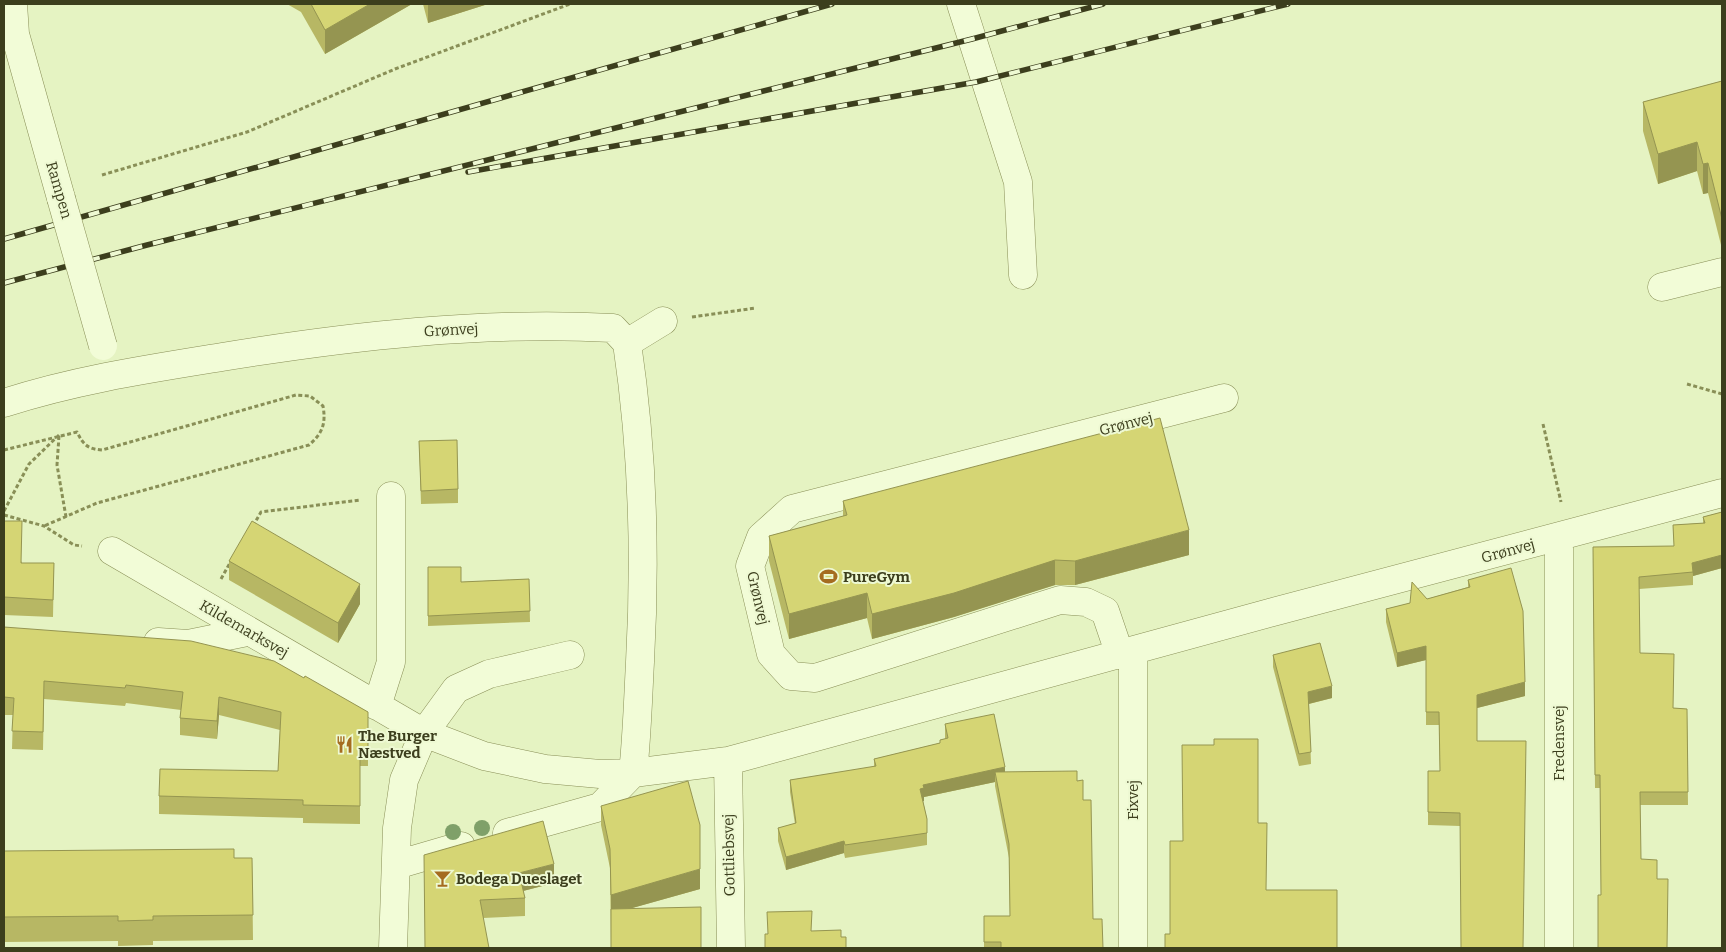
<svg xmlns="http://www.w3.org/2000/svg" width="1726" height="952" viewBox="0 0 1726 952" font-family="Bitter,serif">
<style>
.lines{fill:none;stroke-linecap:round;stroke-linejoin:round}
.minor-casing{stroke:#898f57;stroke-width:29}
.path{stroke:#898f57;stroke-width:3;stroke-dasharray:4 2.5;stroke-linecap:butt}
.minor{stroke:#f2fcd7;stroke-width:28}
.rail-casing{stroke:#3c3e1d;stroke-width:5.5}
.rail{stroke:#eef9d3;stroke-width:4;stroke-dasharray:11;stroke-linecap:butt}
.minor-bridge-casing{stroke:#898f57;stroke-width:29;stroke-linecap:butt}
.minor-bridge{stroke:#f2fcd7;stroke-width:28}
.tree{fill:#7fa069}
.wall{fill:#b7b764}
.shaded-wall{fill:#959551}
.building{fill:#d5d574;stroke:#959551}
.labels{text-anchor:middle;dominant-baseline:central;stroke-width:4;stroke-linejoin:round;paint-order:stroke}
.street-label{font-size:15px;fill:#3c3e1d;stroke:#eef9d3}
.poi-label{font-size:15px;font-weight:bold;fill:#3c3e1d;stroke:#eef9d3;text-anchor:start}
</style>
<rect width="100%" height="100%" fill="#e5f3c2"/>
<g class="lines">
<defs>
<path id="minor" d="M 13,4 L 15,34 L 61,198
M 961,4 L 1018,182 L 1023,275
M 1662,287 L 1722,272
M 627,343 L 663,321
M 4,403 C 75,380 148,369 222,357 C 351,336 482,321 613,328 L 627,343 C 643,451 646,553 640,662 C 638,699 637,736 633,773
M 1559,537 L 1559,948
M 112,551 L 424,733 L 484,756 L 545,769 L 600,774 L 633,773 L 728,761 L 1273,612 L 1722,493
M 158,642 L 188,644 L 247,632
M 1133,651 L 1133,948
M 1120,655 L 1105,611 L 1086,602 L 1060,600 L 815,678 L 791,676 L 771,654 L 750,566 L 761,537 L 792,509 L 1224,398
M 377,706 L 391,662 L 391,496
M 728,761 L 731,948
M 507,833 L 600,807 L 633,773
M 396,865 L 461,846
M 393,948 L 397,828 L 404,780 L 424,733 L 456,689 L 489,674 L 570,655"/>
</defs>
<use href="#minor" class="minor-casing"/>
<path class="path" d="M 102,175 L 247,132 L 395,69 L 570,4
M 692,317 L 756,308
M 1687,384 L 1722,394
M 1543,424 L 1561,502
M 59,436 L 57,465 L 66,517
M 4,450 L 77,432 C 83,444 87,449 102,450 L 296,395 L 310,396 L 323,406 C 326,423 323,433 309,445 L 97,503 L 44,526
M 4,511 L 29,464 L 59,435
M 4,515 L 44,526 L 74,545 L 82,546
M 253,526 L 261,512 L 360,500
M 221,579 L 231,561"/>
<use href="#minor" class="minor"/>
<defs>
<path id="rail" d="M 468,172 L 976,82 L 1288,4
M 4,239 L 832,4
M 4,283 L 147,245 L 972,39 L 1103,4"/>
</defs>
<use href="#rail" class="rail-casing"/>
<use href="#rail" class="rail"/>
<defs>
<path id="minor-bridge" d="M 61,198 L 103,346"/>
</defs>
<use href="#minor-bridge" class="minor-bridge-casing"/>
<use href="#minor-bridge" class="minor-bridge"/>
</g>
<g class="tree">
<circle cx="482" cy="828" r="8"/>
<circle cx="453" cy="832" r="8"/>
</g>
<path class="wall" d="M 287,4 L 412,4 L 325,54 L 301,12 Z
M 423,4 L 488,4 L 428,23 Z
M 1722,81 L 1722,249 L 1708,193 L 1703,194 L 1697,171 L 1658,184 L 1643,131 L 1643,102 Z
M 419,441 L 458,489 L 458,503 L 421,504 Z
M 843,501 L 1189,555 L 1075,585 L 1055,585 L 954,617 L 872,639 L 867,618 L 789,639 L 769,561 L 769,536 L 843,516 Z
M 1722,512 L 1722,568 L 1693,576 L 1693,585 L 1639,589 L 1640,653 L 1673,708 L 1687,709 L 1688,805 L 1640,805 L 1601,895 L 1600,788 L 1595,788 L 1593,547 L 1674,546 L 1673,525 L 1703,523 L 1703,517 Z
M 4,521 L 22,563 L 54,563 L 53,617 L 4,615 Z
M 229,561 L 360,604 L 338,643 L 229,580 Z
M 428,567 L 461,582 L 529,579 L 530,622 L 428,626 Z
M 1468,580 L 1525,696 L 1477,708 L 1460,826 L 1428,825 L 1428,771 L 1440,771 L 1439,725 L 1426,725 L 1426,660 L 1397,667 L 1386,622 L 1386,609 L 1427,599 L 1468,587 Z
M 4,627 L 304,678 L 368,712 L 368,766 L 360,766 L 360,824 L 303,823 L 303,818 L 159,814 L 159,796 L 278,771 L 280,730 L 219,715 L 217,739 L 180,735 L 180,718 L 181,710 L 126,703 L 125,706 L 44,699 L 43,750 L 12,749 L 13,715 L 4,715 Z
M 1273,655 L 1332,698 L 1309,704 L 1311,764 L 1299,766 L 1273,667 Z
M 945,724 L 1005,772 L 1077,781 L 1083,800 L 1093,919 L 1103,948 L 984,948 L 984,916 L 1010,916 L 1009,858 L 995,786 L 995,782 L 924,797 L 924,801 L 923,801 L 927,819 L 927,845 L 845,858 L 844,853 L 786,870 L 778,841 L 778,828 L 795,824 L 790,792 L 790,780 L 874,767 L 874,759 L 940,743 L 940,740 L 945,739 Z
M 601,806 L 700,889 L 632,908 L 611,948 L 610,868 L 601,825 Z
M 4,851 L 234,858 L 252,858 L 253,940 L 153,941 L 153,945 L 118,946 L 118,941 L 4,942 Z
M 424,855 L 554,883 L 523,891 L 525,898 L 525,916 L 483,918 Z"/>
<path class="shaded-wall" d="M 370,4 L 412,4 L 325,54 L 325,30 Z
M 428,4 L 488,4 L 428,23 Z
M 1697,142 L 1697,171 L 1658,184 L 1658,154 Z
M 1708,163 L 1708,193 L 1703,194 L 1703,164 Z
M 1189,530 L 1189,555 L 1075,585 L 1075,561 Z
M 1722,555 L 1722,568 L 1693,576 L 1692,563 Z
M 1055,560 L 1055,585 L 954,617 L 872,639 L 872,614 Z
M 360,584 L 360,604 L 338,643 L 338,623 Z
M 867,593 L 867,618 L 789,639 L 789,614 Z
M 1426,646 L 1426,660 L 1397,667 L 1397,653 Z
M 1525,682 L 1525,696 L 1477,708 L 1477,695 Z
M 1332,686 L 1332,698 L 1308,704 L 1308,692 Z
M 219,697 L 219,715 L 217,739 L 217,721 Z
M 1005,767 L 1005,780 L 995,772 L 995,782 L 924,797 L 924,801 L 920,802 L 920,789 L 923,785 Z
M 844,841 L 844,853 L 786,870 L 786,857 Z
M 554,864 L 554,883 L 519,892 L 519,873 Z
M 700,869 L 700,889 L 611,914 L 611,895 Z"/>
<path class="building" d="M 311,4 L 370,4 L 325,30 Z
M 1722,81 L 1722,219 L 1708,163 L 1703,164 L 1697,142 L 1658,154 L 1643,102 Z
M 1160,418 L 1189,530 L 1075,561 L 1055,560 L 954,593 L 872,614 L 867,593 L 789,614 L 769,536 L 847,515 L 843,501 Z
M 457,440 L 458,489 L 421,491 L 419,441 Z
M 1722,512 L 1722,555 L 1692,563 L 1693,572 L 1639,577 L 1640,653 L 1674,654 L 1673,708 L 1687,709 L 1688,792 L 1640,792 L 1641,859 L 1657,860 L 1657,879 L 1668,879 L 1667,948 L 1598,948 L 1598,895 L 1601,895 L 1600,775 L 1595,775 L 1593,547 L 1674,546 L 1673,525 L 1705,523 L 1703,517 Z
M 4,521 L 22,521 L 21,563 L 54,563 L 53,600 L 4,597 Z
M 252,521 L 360,584 L 338,623 L 229,561 Z
M 428,567 L 461,567 L 461,582 L 529,579 L 530,611 L 428,616 Z
M 1511,568 L 1523,611 L 1525,682 L 1477,695 L 1477,741 L 1526,741 L 1523,948 L 1461,948 L 1460,813 L 1428,812 L 1428,771 L 1440,771 L 1439,712 L 1426,712 L 1426,646 L 1397,653 L 1386,609 L 1410,603 L 1412,582 L 1427,599 L 1470,587 L 1468,580 Z
M 4,627 L 191,641 L 274,661 L 304,678 L 305,676 L 368,712 L 368,748 L 360,748 L 360,806 L 303,805 L 303,800 L 159,796 L 160,769 L 278,771 L 281,712 L 219,697 L 217,721 L 180,718 L 183,692 L 126,685 L 125,688 L 44,681 L 43,732 L 12,731 L 14,698 L 4,697 Z
M 1320,643 L 1332,686 L 1308,692 L 1311,752 L 1299,754 L 1273,655 Z
M 994,714 L 1005,767 L 923,785 L 924,788 L 920,789 L 927,819 L 927,833 L 845,845 L 844,841 L 786,857 L 778,828 L 796,823 L 790,780 L 876,766 L 874,759 L 940,743 L 940,740 L 948,738 L 945,724 Z
M 1214,739 L 1258,739 L 1258,823 L 1267,823 L 1266,890 L 1337,890 L 1337,948 L 1165,948 L 1165,934 L 1170,934 L 1170,841 L 1183,841 L 1182,745 L 1214,745 Z
M 1077,771 L 1077,781 L 1083,780 L 1083,800 L 1091,800 L 1093,919 L 1102,919 L 1103,948 L 1001,948 L 1001,942 L 984,942 L 984,916 L 1010,916 L 1009,844 L 995,772 Z
M 688,781 L 700,825 L 700,869 L 611,895 L 610,849 L 601,806 Z
M 543,821 L 554,864 L 519,873 L 525,898 L 480,900 L 489,948 L 425,948 L 424,855 Z
M 234,849 L 234,858 L 252,858 L 253,915 L 153,916 L 153,920 L 118,921 L 118,916 L 4,917 L 4,851 Z
M 701,907 L 701,948 L 611,948 L 611,909 Z
M 812,911 L 811,931 L 841,930 L 841,937 L 846,937 L 846,948 L 765,948 L 765,934 L 768,934 L 767,912 Z"/>
<defs>
<symbol id="stadium-bare" viewBox="-9 -9 18 18"><path d="M0-5a6.5 5 0 1 0 0 10a6.5 5 0 1 0 0-10ZM-3.5-1.8h7v3.6h-7Z" fill="#a56c20" stroke="#eef9d3" stroke-width="2.5" paint-order="stroke"/></symbol>
<symbol id="restaurant-bare" viewBox="-9 -9 18 18"><path d="M-5-6h1v4h1v-4h1v4h1v-4h1v5L-1.5 .5V6h-2V.5L-5-1ZM5-6V6H3V1.5H1.5Q1.5-4 5-6Z" fill="#a56c20" stroke="#eef9d3" stroke-width="2.5" paint-order="stroke"/></symbol>
<symbol id="bar-bare" viewBox="-9 -9 18 18"><path d="M-6-5H6L.8 .8V4.5H3.5V6h-7V4.5H-.8V.8Z" fill="#a56c20" stroke="#eef9d3" stroke-width="2.5" paint-order="stroke"/></symbol>
</defs>
<g fill-rule="evenodd">
<use href="#stadium-bare" x="816" y="564" width="25" height="25"/>
<use href="#restaurant-bare" x="332" y="732" width="25" height="25"/>
<use href="#bar-bare" x="430" y="866" width="25" height="25"/>
</g>
<g class="labels">
<g class="street-label">
<text transform="translate(59 190) rotate(74)">Rampen</text>
<text transform="translate(451 330) rotate(-3)">Grønvej</text>
<text transform="translate(1126 424) rotate(-14)">Grønvej</text>
<text transform="translate(1508 551) rotate(-15)">Grønvej</text>
<text transform="translate(758 598) rotate(77)">Grønvej</text>
<text transform="translate(244 629) rotate(30)">Kildemarksvej</text>
<text transform="translate(1559 743) rotate(-90)">Fredensvej</text>
<text transform="translate(1133 800) rotate(-90)">Fixvej</text>
<text transform="translate(729 855) rotate(-91)">Gottliebsvej</text>
</g>
<g class="poi-label">
<text x="843" y="577">PureGym</text>
<text x="358" y="736">The Burger<tspan x="358" dy="17">Næstved</tspan></text>
<text x="456" y="879">Bodega Dueslaget</text>
</g>
</g>
<rect width="1726" height="952" fill="none" stroke="#3c3e1d" stroke-width="10"/>
</svg>
